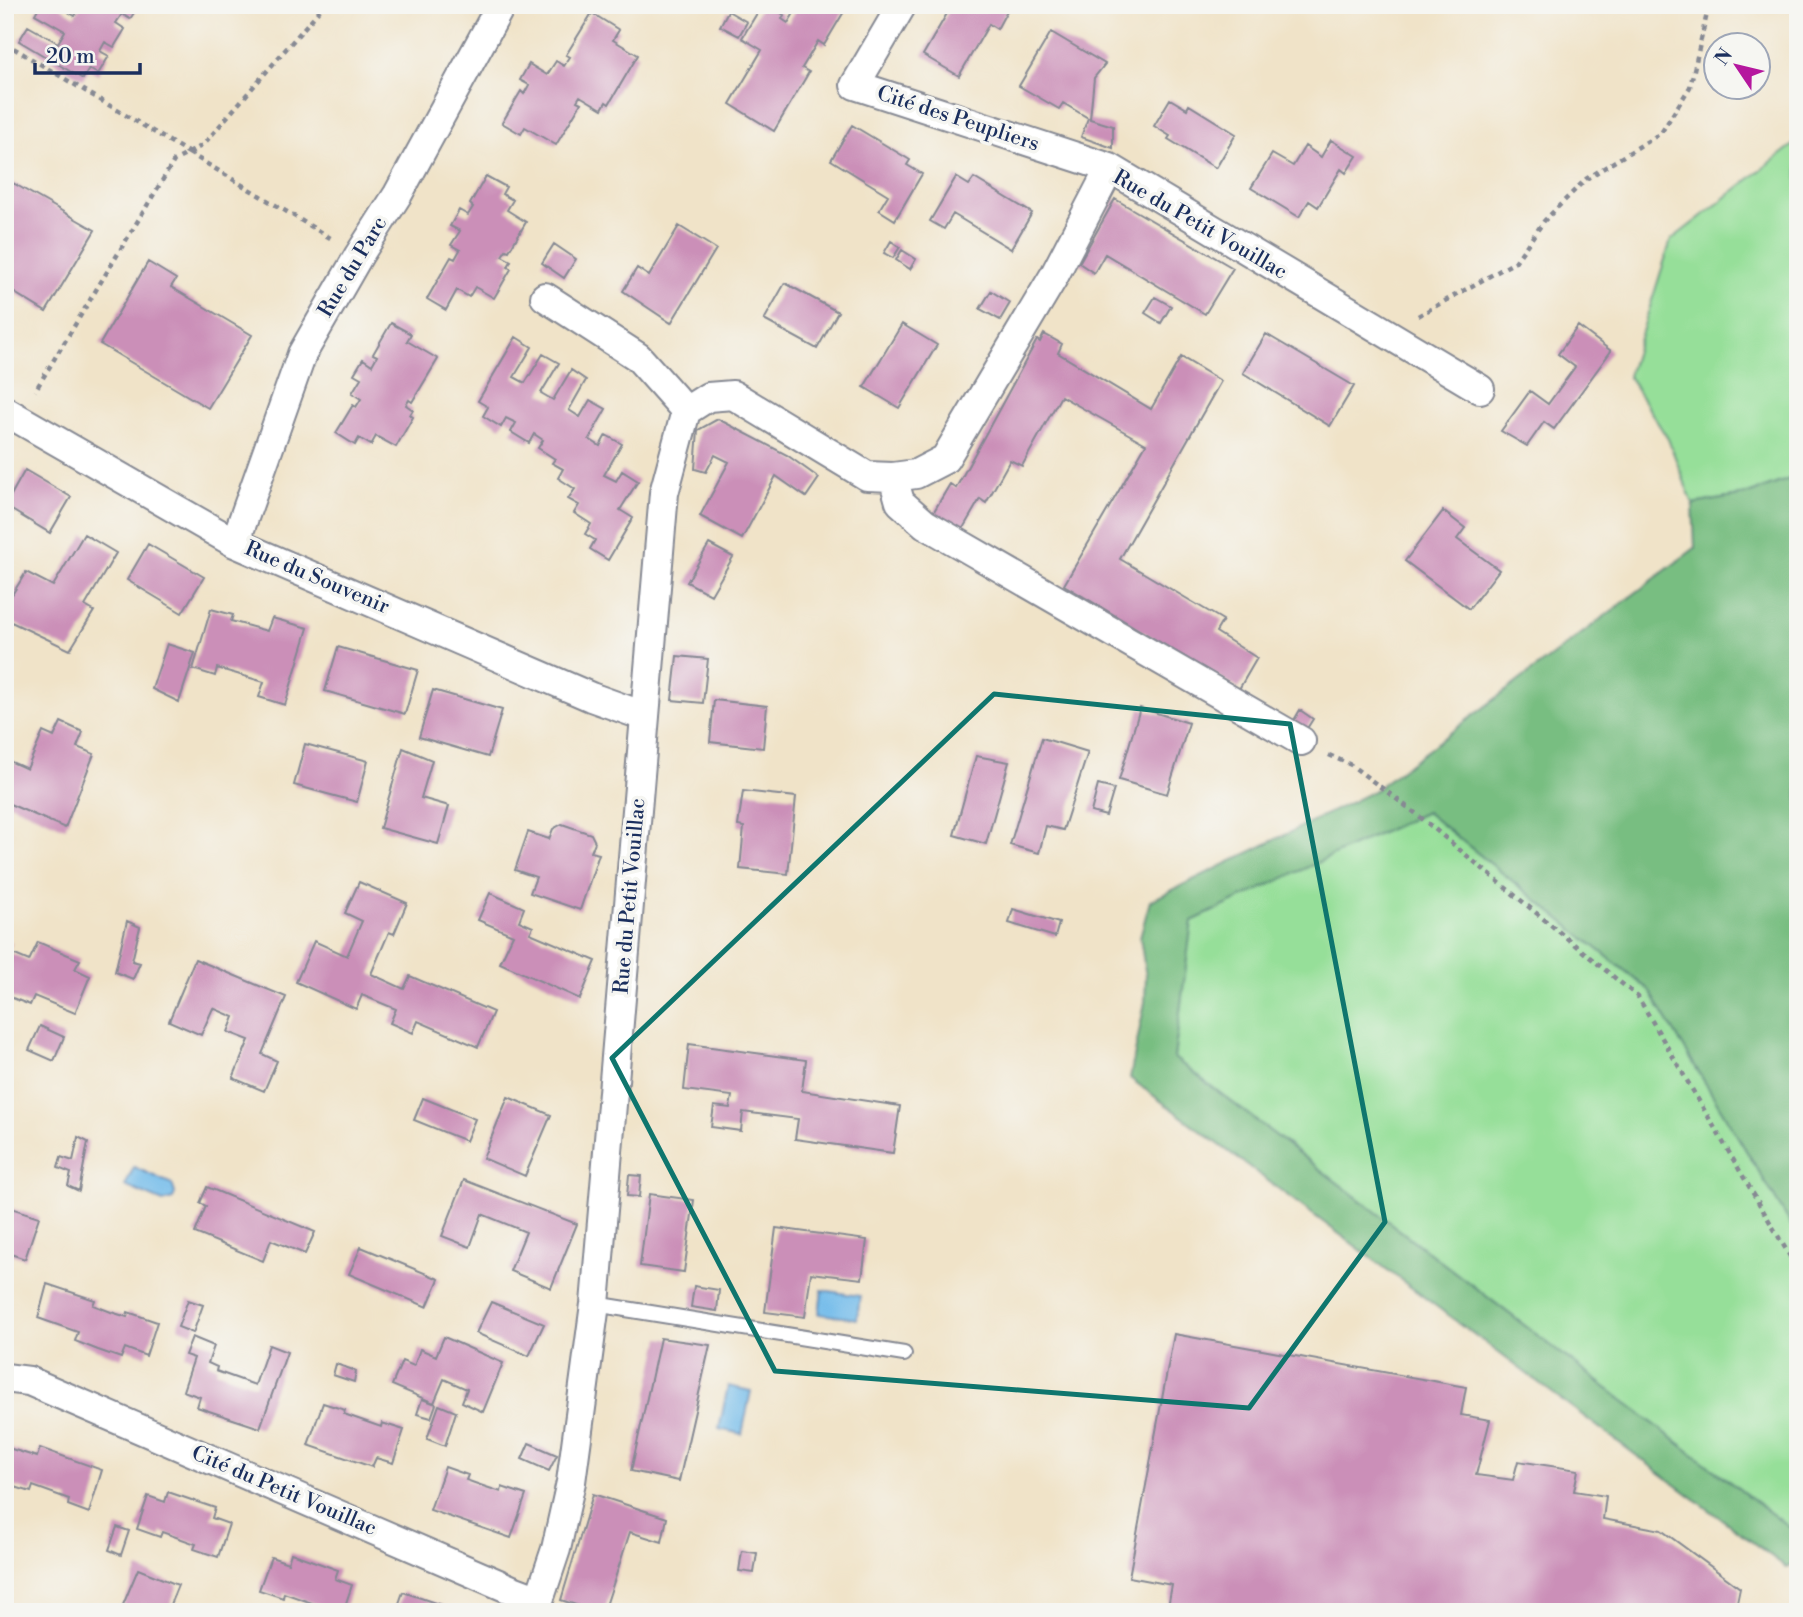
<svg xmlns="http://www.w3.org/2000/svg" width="1803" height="1617" viewBox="0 0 1803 1617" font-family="'Libre Bodoni',serif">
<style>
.green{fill:#96df99;stroke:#58877c;stroke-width:2}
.forest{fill:#78be81;stroke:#4a7670;stroke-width:2}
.water{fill:#72bbea;stroke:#4675a4;stroke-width:2}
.building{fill:#cb8fb8}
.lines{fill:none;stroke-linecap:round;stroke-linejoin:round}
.lane-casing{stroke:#868993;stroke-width:18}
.street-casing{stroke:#868993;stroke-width:32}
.path{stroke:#868993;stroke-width:4.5;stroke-dasharray:5 5;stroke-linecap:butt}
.lane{stroke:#fff;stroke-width:14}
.street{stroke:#fff;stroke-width:28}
.marked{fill:none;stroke:#0f766e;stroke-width:5;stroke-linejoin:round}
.labels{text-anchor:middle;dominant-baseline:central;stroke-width:7;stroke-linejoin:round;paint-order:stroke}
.street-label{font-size:21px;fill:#1b2f5e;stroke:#f6f6f2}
</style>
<rect width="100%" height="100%" fill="#f6f6f2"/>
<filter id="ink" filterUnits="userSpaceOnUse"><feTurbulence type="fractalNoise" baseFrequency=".0143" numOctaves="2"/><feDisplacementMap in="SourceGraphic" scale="14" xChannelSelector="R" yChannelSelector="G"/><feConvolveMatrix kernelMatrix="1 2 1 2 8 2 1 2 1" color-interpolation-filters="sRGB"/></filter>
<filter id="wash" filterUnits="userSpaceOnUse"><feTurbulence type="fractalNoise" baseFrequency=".00686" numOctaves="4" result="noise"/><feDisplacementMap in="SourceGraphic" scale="28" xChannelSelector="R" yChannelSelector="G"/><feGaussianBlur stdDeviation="1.57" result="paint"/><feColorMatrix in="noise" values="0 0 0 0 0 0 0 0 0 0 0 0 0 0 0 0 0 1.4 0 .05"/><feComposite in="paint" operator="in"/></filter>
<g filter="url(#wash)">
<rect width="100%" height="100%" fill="#f0e3c8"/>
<path class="green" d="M 1798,141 L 1798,476 L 1745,495 L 1693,504 L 1668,439 L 1628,376 L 1671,240 Z
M 1426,812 L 1649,990 L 1798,1236 L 1798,1534 L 1174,1058 L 1191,921 Z"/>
<path class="forest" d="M 1798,476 L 1798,1236 L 1649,990 L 1426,812 L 1192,921 L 1174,1058 L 1798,1534 L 1798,1562 L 1786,1567 L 1130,1078 L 1145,1002 L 1146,977 L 1140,937 L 1150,901 L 1372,792 L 1695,548 L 1693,504 L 1745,495 Z"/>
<path class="water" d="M 134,1167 L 172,1184 L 175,1193 L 173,1199 L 163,1202 L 125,1186 Z
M 822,1290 L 860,1296 L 857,1319 L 819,1314 Z
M 728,1386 L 751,1391 L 742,1434 L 719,1429 Z"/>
<g id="blocks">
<path class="building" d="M 40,5 L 57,5 L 75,16 L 81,5 L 139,5 L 130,19 L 122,14 L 116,23 L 125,29 L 114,47 L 105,42 L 100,51 L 109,56 L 98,74 L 89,69 L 83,79 L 19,41 L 28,26 L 58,43 L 65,31 L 35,14 Z
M 762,5 L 769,5 L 784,15 L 782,19 L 788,23 L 799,5 L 848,5 L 824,45 L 818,41 L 802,68 L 809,72 L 774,131 L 730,104 L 762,50 L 742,38 Z
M 952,5 L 961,7 L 962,5 L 1010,5 L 997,29 L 989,24 L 959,76 L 923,55 Z
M 728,11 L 747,22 L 739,36 L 720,26 Z
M 592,13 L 619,30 L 613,40 L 638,55 L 609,104 L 606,102 L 602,109 L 580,96 L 577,101 L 581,103 L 556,145 L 525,127 L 521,134 L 502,123 L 521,91 L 524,94 L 529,85 L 520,80 L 529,64 L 547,75 L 556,61 L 564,66 L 570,57 L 566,55 Z
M 1051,32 L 1105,64 L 1094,78 L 1090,119 L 1113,126 L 1113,148 L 1081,137 L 1088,118 L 1063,103 L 1059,109 L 1019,86 Z
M 1170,99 L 1187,109 L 1189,105 L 1236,134 L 1216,168 L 1168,139 L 1170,136 L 1154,126 Z
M 852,125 L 910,160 L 907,165 L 922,174 L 895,220 L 879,210 L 888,195 L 831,160 Z
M 1331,140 L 1357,156 L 1346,173 L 1341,169 L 1318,207 L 1309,201 L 1299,217 L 1251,188 L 1272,154 L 1293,166 L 1305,146 L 1321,157 Z
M 486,176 L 506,187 L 502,194 L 513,200 L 507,210 L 526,222 L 509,251 L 506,250 L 502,256 L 511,261 L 508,267 L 511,269 L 494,298 L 475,287 L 469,297 L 457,290 L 446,310 L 427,299 L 451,257 L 455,259 L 460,250 L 451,245 L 460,231 L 450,226 L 459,210 L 468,215 L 473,207 L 470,204 Z
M 956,177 L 969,185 L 974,178 L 1032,213 L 1011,249 L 953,214 L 944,229 L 930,221 Z
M 13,183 L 95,230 L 46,312 L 5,287 L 5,189 L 8,190 Z
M 1115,199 L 1233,268 L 1205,314 L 1105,254 L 1094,273 L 1079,263 Z
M 679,226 L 716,249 L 671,323 L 623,291 L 637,268 L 649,276 Z
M 891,241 L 900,247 L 893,258 L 884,253 Z
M 554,244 L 576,259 L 564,278 L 542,263 Z
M 902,250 L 916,259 L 910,269 L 896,260 Z
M 148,262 L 176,279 L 171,287 L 252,335 L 208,408 L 100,344 Z
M 785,283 L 838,312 L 817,349 L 764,320 Z
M 991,291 L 1010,303 L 1000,320 L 980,309 Z
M 1155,297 L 1171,306 L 1161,323 L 1145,313 Z
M 391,323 L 411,334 L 407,341 L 438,359 L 412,402 L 409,400 L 406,405 L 413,410 L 410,415 L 413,417 L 396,447 L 376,436 L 371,445 L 359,438 L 355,445 L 336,433 L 353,405 L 356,407 L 361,399 L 352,393 L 361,378 L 354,374 L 363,359 L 372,365 L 377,356 L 373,354 Z
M 902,324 L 937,345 L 899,408 L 864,387 Z
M 1578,326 L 1611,351 L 1554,429 L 1544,422 L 1527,446 L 1501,431 L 1530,391 L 1548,404 L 1575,367 L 1558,354 Z
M 1044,334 L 1062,344 L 1058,353 L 1151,409 L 1181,357 L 1221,381 L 1120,559 L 1223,620 L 1216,632 L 1257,658 L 1239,689 L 1064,585 L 1146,444 L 1061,396 L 1022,466 L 1010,460 L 986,503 L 980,499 L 962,530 L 933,513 L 950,484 L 956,488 L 1037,340 L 1040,342 Z
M 1266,334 L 1354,386 L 1330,426 L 1243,373 Z
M 516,337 L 532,347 L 514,377 L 525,383 L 543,354 L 559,363 L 541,393 L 553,400 L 571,370 L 586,380 L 569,410 L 580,417 L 590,400 L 606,409 L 589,439 L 600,446 L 606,435 L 622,444 L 604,475 L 616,481 L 622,471 L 638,481 L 620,510 L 633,518 L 608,560 L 590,549 L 595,540 L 585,534 L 591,524 L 574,513 L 579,505 L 568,499 L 575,489 L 558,478 L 563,469 L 552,463 L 555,459 L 538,448 L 543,440 L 534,434 L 529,443 L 511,432 L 516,423 L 506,418 L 501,427 L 483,416 L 488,407 L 478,401 Z
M 718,419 L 787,455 L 819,478 L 806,497 L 776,476 L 742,539 L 700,516 L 729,462 L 715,455 L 706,472 L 695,469 L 698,430 Z
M 25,470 L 71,497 L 50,533 L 5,506 Z
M 1443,511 L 1465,528 L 1457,539 L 1499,570 L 1469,609 L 1405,561 Z
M 84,534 L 116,553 L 85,606 L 94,611 L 70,650 L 5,619 L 5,606 L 26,572 L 53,586 Z
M 148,544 L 204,577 L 182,613 L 127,580 Z
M 709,544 L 733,557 L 711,595 L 687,582 Z
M 211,609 L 233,615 L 231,621 L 267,631 L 272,618 L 308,628 L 285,705 L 259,697 L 264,682 L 217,668 L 215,676 L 193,669 Z
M 167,644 L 195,653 L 179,702 L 152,689 Z
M 338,647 L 418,670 L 405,714 L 325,691 Z
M 677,656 L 708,659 L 703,703 L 672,700 Z
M 433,690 L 502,710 L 488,757 L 419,737 Z
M 714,700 L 767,706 L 763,748 L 710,742 Z
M 1140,708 L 1189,723 L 1167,794 L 1119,780 Z
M 1300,710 L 1313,719 L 1306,730 L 1293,722 Z
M 61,722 L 83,732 L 77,747 L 94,754 L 65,828 L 5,802 L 7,760 L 27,769 L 43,732 L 54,737 Z
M 1042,738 L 1088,752 L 1063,830 L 1046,826 L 1039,853 L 1010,845 Z
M 305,744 L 368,761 L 357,802 L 294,785 Z
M 403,748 L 432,760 L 421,798 L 449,806 L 438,844 L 380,828 Z
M 976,756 L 1009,762 L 986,844 L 954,835 Z
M 1098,785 L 1114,789 L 1106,816 L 1091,812 Z
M 743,791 L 796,797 L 788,874 L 740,869 L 744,827 L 738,826 Z
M 562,824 L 591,834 L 595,842 L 591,852 L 599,854 L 580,910 L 530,893 L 536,877 L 515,870 L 528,832 L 549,839 L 553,829 Z
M 359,882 L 407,903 L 394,934 L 389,932 L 371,974 L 404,989 L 410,976 L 493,1012 L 478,1047 L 418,1021 L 413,1033 L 390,1023 L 396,1009 L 362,995 L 356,1009 L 296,982 L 314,941 L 347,956 L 362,921 L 345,913 Z
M 490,893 L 524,908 L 519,921 L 533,927 L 530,933 L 596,961 L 580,999 L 500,963 L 513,935 L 478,920 Z
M 1013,909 L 1059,923 L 1055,937 L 1009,923 Z
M 127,921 L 140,927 L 132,961 L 140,963 L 133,979 L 115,972 Z
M 5,940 L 12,943 L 8,952 L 29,961 L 38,942 L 80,960 L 75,969 L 90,976 L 75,1013 L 34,996 L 30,1005 L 5,995 Z
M 195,959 L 286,997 L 262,1054 L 277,1061 L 264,1091 L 233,1078 L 249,1040 L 228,1032 L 234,1017 L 213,1008 L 201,1035 L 169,1021 Z
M 40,1026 L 64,1037 L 54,1061 L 29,1050 Z
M 689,1044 L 806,1060 L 802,1091 L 900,1106 L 893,1153 L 795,1139 L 798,1119 L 743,1112 L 741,1131 L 711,1127 L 714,1106 L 730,1108 L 732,1096 L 684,1090 Z
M 508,1097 L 551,1115 L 525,1176 L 483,1158 Z
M 423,1098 L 475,1119 L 466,1141 L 414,1120 Z
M 78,1137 L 88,1142 L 79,1191 L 68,1186 L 71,1173 L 58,1168 L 61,1157 L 73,1161 Z
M 629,1175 L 641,1176 L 639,1197 L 627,1196 Z
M 464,1180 L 577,1224 L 551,1288 L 510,1271 L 526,1232 L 482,1214 L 470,1247 L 442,1236 Z
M 207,1187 L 315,1232 L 305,1254 L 271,1240 L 263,1261 L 195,1233 L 206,1206 L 200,1203 Z
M 649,1194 L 694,1200 L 684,1272 L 640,1266 Z
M 5,1206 L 39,1217 L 25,1259 L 5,1252 Z
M 776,1228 L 867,1240 L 862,1279 L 811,1273 L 805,1317 L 765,1312 Z
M 361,1247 L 439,1279 L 427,1307 L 349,1274 Z
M 47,1284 L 95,1300 L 93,1305 L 111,1312 L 127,1317 L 128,1312 L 157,1322 L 146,1356 L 125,1348 L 121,1358 L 98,1350 L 75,1341 L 78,1332 L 38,1318 Z
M 694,1286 L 719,1290 L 717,1311 L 691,1307 Z
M 188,1300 L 203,1305 L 193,1333 L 178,1327 Z
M 491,1302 L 544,1324 L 529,1356 L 476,1333 Z
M 1174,1334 L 1466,1387 L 1461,1415 L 1490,1420 L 1476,1475 L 1513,1480 L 1518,1461 L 1578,1470 L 1574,1491 L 1606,1496 L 1603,1519 L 1661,1530 L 1740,1588 L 1735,1612 L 1167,1612 L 1172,1585 L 1129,1577 Z
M 192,1337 L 214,1346 L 208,1363 L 217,1367 L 216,1371 L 255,1385 L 269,1345 L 287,1352 L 260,1428 L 197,1407 L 200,1397 L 183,1391 L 194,1358 L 185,1355 Z
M 444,1337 L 503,1363 L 483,1412 L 462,1402 L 467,1389 L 444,1379 L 434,1403 L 392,1385 L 402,1361 L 414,1366 L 420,1349 L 436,1356 Z
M 660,1338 L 710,1345 L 679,1481 L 631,1471 Z
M 336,1364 L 356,1371 L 354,1382 L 333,1375 Z
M 422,1399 L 436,1404 L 431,1418 L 417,1414 Z
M 323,1403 L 345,1410 L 344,1414 L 381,1427 L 382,1423 L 404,1430 L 393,1463 L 376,1458 L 372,1467 L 308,1445 Z
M 439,1405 L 456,1412 L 445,1446 L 427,1439 Z
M 529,1443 L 557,1455 L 549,1471 L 522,1459 Z
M 5,1447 L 37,1457 L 40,1448 L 102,1470 L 89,1513 L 68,1505 L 69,1499 L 33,1486 L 31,1492 L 5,1484 Z
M 445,1467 L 468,1475 L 466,1480 L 483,1486 L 501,1492 L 502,1487 L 526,1495 L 511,1538 L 430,1510 Z
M 168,1492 L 215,1508 L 212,1518 L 229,1524 L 218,1557 L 194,1549 L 196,1544 L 162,1532 L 160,1537 L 137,1529 L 148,1496 L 165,1502 Z
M 593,1494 L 667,1518 L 662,1542 L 630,1532 L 604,1612 L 591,1610 L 561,1600 Z
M 117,1527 L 129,1531 L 121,1555 L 109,1550 Z
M 742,1551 L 757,1553 L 754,1573 L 739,1571 Z
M 291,1553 L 338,1570 L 335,1579 L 352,1585 L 343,1612 L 322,1612 L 316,1610 L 318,1605 L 284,1593 L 283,1598 L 259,1590 L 271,1557 L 288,1563 Z
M 138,1569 L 178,1585 L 167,1612 L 120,1612 Z
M 403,1592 L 459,1611 L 459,1612 L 396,1612 Z"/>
</g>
</g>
<g filter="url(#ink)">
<use href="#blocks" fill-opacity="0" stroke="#868993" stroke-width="2"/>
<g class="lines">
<defs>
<path id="lane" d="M 595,1304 L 904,1354"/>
<path id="street" d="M 902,5 L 855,85 L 1110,168
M 545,297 L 638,357 L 686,411
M 5,411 L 235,543 L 591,697 L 644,716
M 893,477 L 900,502 L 925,524 L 1301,741
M 235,543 L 302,354 L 359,255 L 398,194 L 501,5
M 5,1378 L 29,1381 L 510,1589 L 539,1600
M 535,1612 L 556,1549 L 571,1482 L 595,1304 L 664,493 L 686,411 L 708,397 L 733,395 L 867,476 L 893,477 L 916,474 L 945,459 L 1054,276 L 1110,168 L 1480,389"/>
</defs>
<use href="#lane" class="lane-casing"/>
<use href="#street" class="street-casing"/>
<path class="path" d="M 5,43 L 189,153 L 174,161 L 35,391
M 189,153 L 203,145 L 324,5
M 189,153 L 332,239
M 1418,316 L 1515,262 L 1544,221 L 1586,179 L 1661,133 L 1690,87 L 1709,5
M 1329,755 L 1351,765 L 1414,812 L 1638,997 L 1798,1270"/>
<use href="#lane" class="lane"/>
<use href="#street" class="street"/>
</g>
</g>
<path class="marked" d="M 994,694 L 1290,724 L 1385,1222 L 1249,1408 L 775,1371 L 612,1058 Z"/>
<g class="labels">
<g class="street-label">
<text transform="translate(958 119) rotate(18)">Cité des Peupliers</text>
<text transform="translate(1200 225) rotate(30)">Rue du Petit Vouillac</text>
<text transform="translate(353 267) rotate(-59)">Rue du Parc</text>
<text transform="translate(317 578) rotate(23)">Rue du Souvenir</text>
<text transform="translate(630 896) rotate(-85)">Rue du Petit Vouillac</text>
<text transform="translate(284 1491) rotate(23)">Cité du Petit Vouillac</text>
</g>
</g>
<rect width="1803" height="1617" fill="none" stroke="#f6f6f2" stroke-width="28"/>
<g transform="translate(1737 66) rotate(305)"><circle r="33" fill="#f6f6f2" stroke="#9ea6b7" stroke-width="2"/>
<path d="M0-5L12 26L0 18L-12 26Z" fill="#b5179e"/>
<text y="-10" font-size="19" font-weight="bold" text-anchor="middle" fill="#1b2f5e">N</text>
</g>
<path d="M35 63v10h105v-10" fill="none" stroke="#1b2f5e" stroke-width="3.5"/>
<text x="46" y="63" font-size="21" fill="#1b2f5e" stroke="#f6f6f2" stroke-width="5" paint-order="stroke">20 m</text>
</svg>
